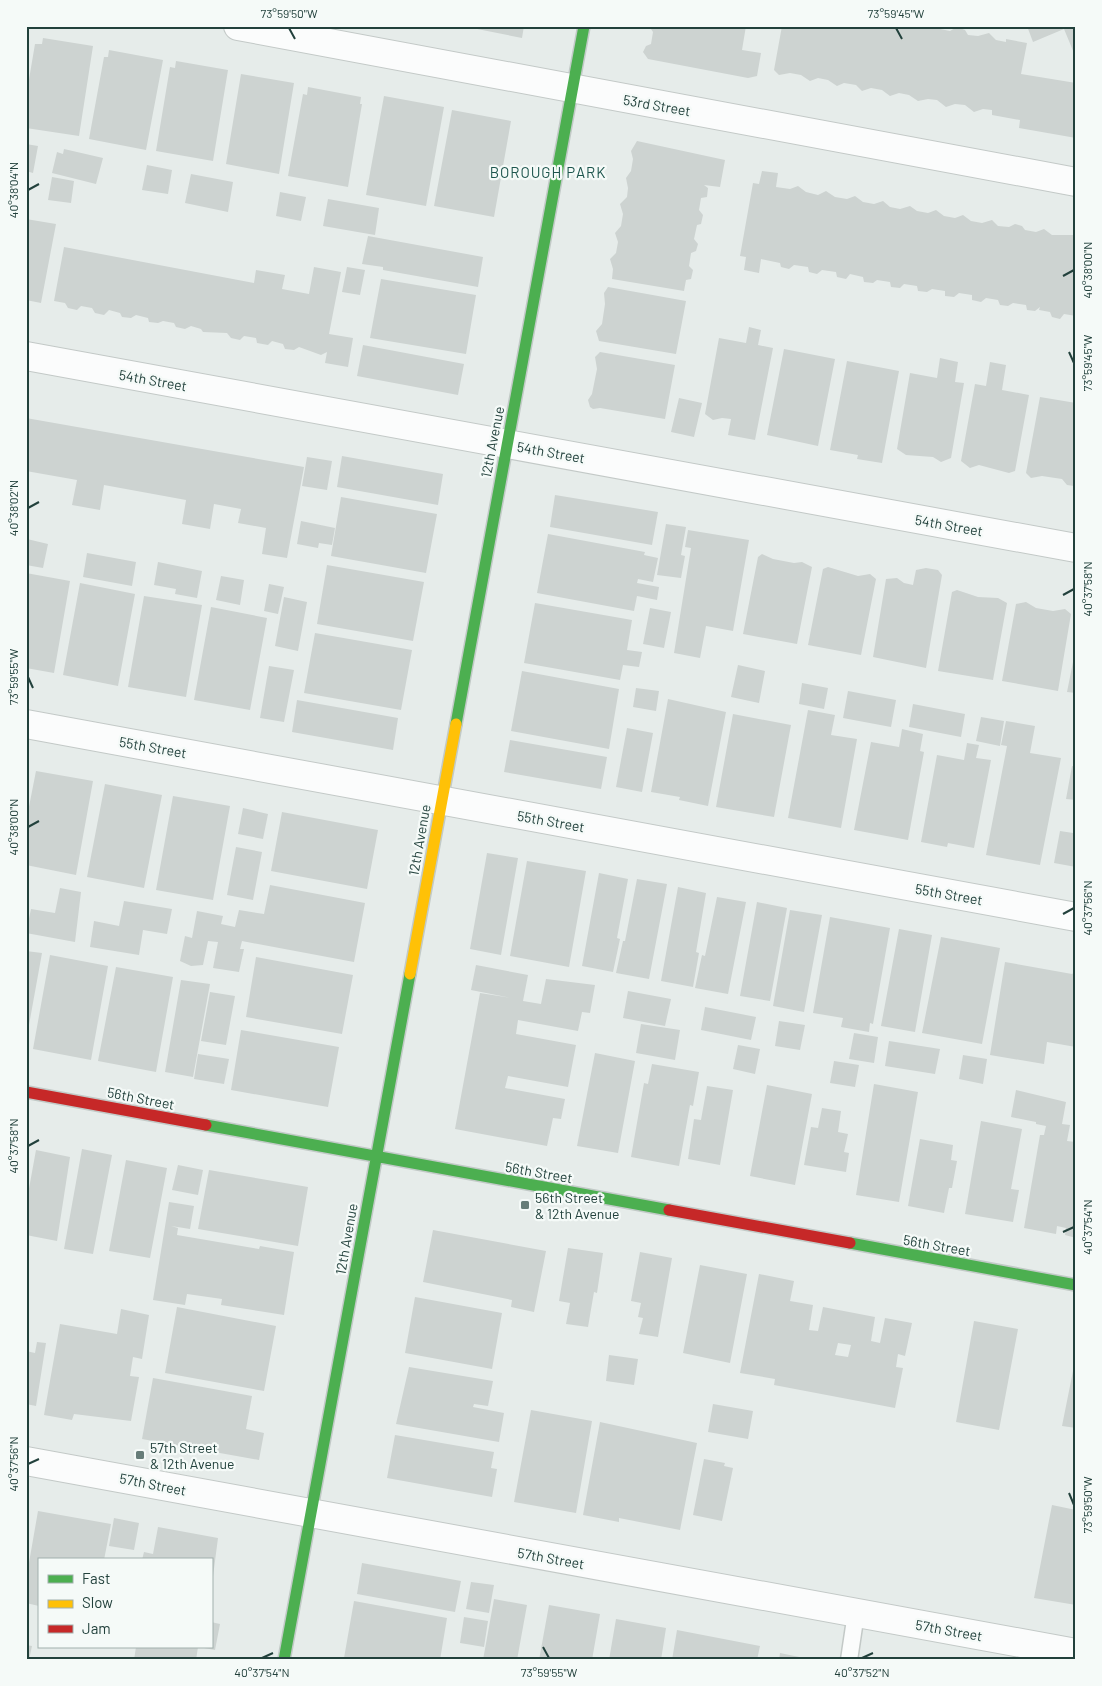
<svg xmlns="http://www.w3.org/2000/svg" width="1102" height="1686" viewBox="0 0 1102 1686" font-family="Barlow,sans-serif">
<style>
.building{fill:#cdd3d1;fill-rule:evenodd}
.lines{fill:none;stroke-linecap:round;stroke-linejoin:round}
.lane-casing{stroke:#c3c9c7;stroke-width:19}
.street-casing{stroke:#c3c9c7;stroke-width:30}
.fast-casing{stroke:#c2cac7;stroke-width:14}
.slow-casing{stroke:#c2cac7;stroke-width:14}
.jam-casing{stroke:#c2cac7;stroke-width:14}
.lane{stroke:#fbfcfc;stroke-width:16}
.street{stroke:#fbfcfc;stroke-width:28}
.fast{stroke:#4caf50;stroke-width:11}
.slow{stroke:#ffc107;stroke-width:11}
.jam{stroke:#c62828;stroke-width:11}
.ticks{fill:none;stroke:#22413c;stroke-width:2}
.poi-dot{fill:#677d79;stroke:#f5faf8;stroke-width:2}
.labels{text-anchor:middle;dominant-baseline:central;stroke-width:4.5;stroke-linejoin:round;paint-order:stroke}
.street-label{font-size:14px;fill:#22413c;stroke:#f5faf8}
.poi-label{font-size:14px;fill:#22413c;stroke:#f5faf8;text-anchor:start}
.neighbourhood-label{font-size:15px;letter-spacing:1px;fill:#1d554d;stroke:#f5faf8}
.neatline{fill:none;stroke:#22413c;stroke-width:2}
.ticks-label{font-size:12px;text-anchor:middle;fill:#22413c}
</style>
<rect width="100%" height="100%" fill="#e6ecea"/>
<path class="building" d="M 462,26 L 524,26 L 522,38 Z
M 649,26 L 746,26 L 742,50 L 761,53 L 757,76 L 748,78 L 648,59 L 643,52 L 646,46 L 651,44 L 653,32 Z
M 782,26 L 939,26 L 940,29 L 950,31 L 957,27 L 965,30 L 968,35 L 978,36 L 989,33 L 996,40 L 1006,42 L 1006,39 L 1027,43 L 1021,74 L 1076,83 L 1076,138 L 1019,128 L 1020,120 L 992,115 L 992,110 L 983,109 L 974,112 L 965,105 L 955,104 L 946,107 L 937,100 L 928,99 L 918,101 L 909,95 L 899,93 L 890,96 L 882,90 L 871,88 L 862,91 L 856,85 L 844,83 L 837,86 L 828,80 L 818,78 L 810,81 L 801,75 L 790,73 L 779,75 L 774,70 Z
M 1027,26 L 1076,26 L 1076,58 L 1064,29 L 1033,42 Z
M 43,38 L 93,46 L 79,136 L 26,128 L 26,97 L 35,44 L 42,44 Z
M 109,50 L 163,60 L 146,150 L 89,139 L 104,57 L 108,57 Z
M 176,61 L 228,70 L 213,161 L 156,151 L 170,67 L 175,68 Z
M 241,74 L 294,83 L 279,174 L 226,164 Z
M 308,87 L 361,97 L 360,104 L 362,104 L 348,187 L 288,176 L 303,94 L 307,95 Z
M 384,96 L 444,107 L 426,206 L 366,195 Z
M 452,110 L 511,121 L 494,217 L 434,206 Z
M 637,141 L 725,160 L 720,187 L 704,185 L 708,188 L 707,197 L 701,198 L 699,210 L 703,215 L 701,224 L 697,225 L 694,239 L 698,244 L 696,251 L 691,253 L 689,266 L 693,270 L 691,279 L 686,280 L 684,291 L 612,279 L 613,269 L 610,259 L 616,253 L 618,242 L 615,233 L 621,226 L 623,214 L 620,204 L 627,197 L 628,188 L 626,178 L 631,171 L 633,159 L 631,151 Z
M 26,144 L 38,146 L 33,173 L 26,171 Z
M 64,149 L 103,158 L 96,184 L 52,173 L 57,152 L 63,154 Z
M 147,165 L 172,170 L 168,194 L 142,190 Z
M 762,171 L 778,173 L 776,187 L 790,189 L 798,186 L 806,192 L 818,195 L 826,191 L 835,197 L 847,199 L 855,196 L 863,202 L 874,204 L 883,201 L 890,207 L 900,209 L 910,206 L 917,211 L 928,213 L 936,210 L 944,216 L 955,218 L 963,215 L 971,221 L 982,223 L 992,220 L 998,226 L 1009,227 L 1015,224 L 1022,226 L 1025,230 L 1036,232 L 1044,229 L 1052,235 L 1076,235 L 1076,316 L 1064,314 L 1060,319 L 1052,317 L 1050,312 L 1039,310 L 1040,307 L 1035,311 L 1027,310 L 1026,305 L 1013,303 L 1008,306 L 1000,305 L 998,300 L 986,298 L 981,302 L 972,300 L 972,295 L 959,293 L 954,297 L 945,296 L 945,291 L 932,289 L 927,292 L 918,291 L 917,286 L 904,284 L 900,288 L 891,287 L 890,282 L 877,280 L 873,283 L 864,282 L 863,277 L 850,274 L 846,279 L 837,277 L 836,272 L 822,270 L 817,274 L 809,272 L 808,267 L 794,265 L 789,269 L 781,267 L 780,263 L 761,259 L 759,273 L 744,270 L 746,257 L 740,256 L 753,183 L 759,184 Z
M 191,174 L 233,182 L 228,212 L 185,203 Z
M 52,177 L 74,181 L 71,203 L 48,200 Z
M 280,192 L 306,197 L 301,221 L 276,216 Z
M 328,199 L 379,208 L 375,235 L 323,226 Z
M 26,219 L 56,224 L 41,303 L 26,300 Z
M 368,236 L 483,257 L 478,287 L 383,270 L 383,267 L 362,264 Z
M 64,247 L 254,283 L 256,270 L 285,275 L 282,289 L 309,294 L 314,267 L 341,272 L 329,334 L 353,338 L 348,367 L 325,363 L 327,352 L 321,355 L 299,347 L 294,350 L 285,349 L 283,344 L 272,341 L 268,345 L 257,343 L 256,338 L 244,336 L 240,340 L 231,338 L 227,333 L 203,332 L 201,329 L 191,326 L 185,329 L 176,327 L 174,323 L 163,321 L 158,323 L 149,322 L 148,318 L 136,315 L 131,318 L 122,317 L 120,313 L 109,310 L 104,315 L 95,313 L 92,308 L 81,306 L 77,310 L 68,308 L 65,303 L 54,301 Z
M 347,267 L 365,270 L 360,295 L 342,292 Z
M 381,279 L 476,295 L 466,354 L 370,338 Z
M 608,287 L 686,301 L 676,354 L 599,341 L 596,331 L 602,324 L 605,304 L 604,293 Z
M 749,327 L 761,330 L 758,345 L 773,348 L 755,440 L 728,435 L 731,419 L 722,418 L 713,420 L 705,414 L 719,338 L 746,343 Z
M 363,345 L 464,364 L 458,395 L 357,376 Z
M 784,349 L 835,359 L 818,446 L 767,435 Z
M 600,352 L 675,365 L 665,419 L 600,408 L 593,409 L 590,407 L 588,400 L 592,394 L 597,369 L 595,357 Z
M 940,358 L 958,362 L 955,382 L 964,383 L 951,458 L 941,462 L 933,457 L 906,455 L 897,449 L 910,373 L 937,378 Z
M 847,361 L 899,371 L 882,463 L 857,459 L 858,455 L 830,450 Z
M 990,362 L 1006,365 L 1002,390 L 1029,395 L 1015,471 L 1009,473 L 979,465 L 970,468 L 961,461 L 975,384 L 986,386 Z
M 1040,397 L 1076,403 L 1076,485 L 1074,486 L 1067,485 L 1062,479 L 1042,476 L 1031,478 L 1026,473 Z
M 679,398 L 702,403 L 694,437 L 671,432 Z
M 26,418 L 304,467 L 287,558 L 262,554 L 266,528 L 238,523 L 241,509 L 214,504 L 210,529 L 182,524 L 186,500 L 104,485 L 100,510 L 72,505 L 77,480 L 26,471 Z
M 342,456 L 443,474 L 438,505 L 337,487 Z
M 307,457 L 332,461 L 327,490 L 302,486 Z
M 555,495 L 658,512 L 652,545 L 550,527 Z
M 341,497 L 437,514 L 426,573 L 331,556 Z
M 301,521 L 335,528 L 332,545 L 319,543 L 318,548 L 297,544 Z
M 666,524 L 686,527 L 681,555 L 685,556 L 681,578 L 657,575 Z
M 688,530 L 749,540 L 733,631 L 706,626 L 700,658 L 674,653 L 691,548 L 685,547 Z
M 548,534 L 645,552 L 644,555 L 658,558 L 653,582 L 638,579 L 637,583 L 659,587 L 657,600 L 637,596 L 634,611 L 537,593 Z
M 27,539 L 48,544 L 43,568 L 26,565 Z
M 87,553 L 136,562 L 132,586 L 83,577 Z
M 762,554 L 773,559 L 794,563 L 802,562 L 812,567 L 797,644 L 743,634 L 758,557 Z
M 158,562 L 202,571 L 197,598 L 175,594 L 176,589 L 154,585 Z
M 327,565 L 424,582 L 413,641 L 317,624 Z
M 828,567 L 858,576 L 870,574 L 876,579 L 861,655 L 808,645 L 823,569 Z
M 926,568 L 938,570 L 942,575 L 926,668 L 873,657 L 886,579 L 897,578 L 904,583 L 913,585 L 916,570 Z
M 26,573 L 70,581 L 54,673 L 26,668 Z
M 221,576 L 244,580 L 240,605 L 216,600 Z
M 80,583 L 135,594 L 118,686 L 63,675 Z
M 269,584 L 284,587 L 278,614 L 264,611 Z
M 957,590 L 978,597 L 998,598 L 1007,603 L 993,680 L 938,671 L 952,592 Z
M 144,596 L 202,605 L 186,697 L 128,687 Z
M 284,597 L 307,602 L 298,651 L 275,646 Z
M 1026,602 L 1036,608 L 1053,611 L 1065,609 L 1071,614 L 1058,691 L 1002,681 L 1016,604 Z
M 535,603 L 632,620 L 627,650 L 642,652 L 639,667 L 623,665 L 620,680 L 524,663 Z
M 211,607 L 267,618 L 250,710 L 194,700 Z
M 650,608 L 671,612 L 664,648 L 643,644 Z
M 315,633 L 412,650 L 401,710 L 304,693 Z
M 1075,652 L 1076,652 L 1076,693 L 1067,692 Z
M 738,665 L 765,671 L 759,703 L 731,697 Z
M 269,666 L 294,670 L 284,722 L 260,718 Z
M 522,671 L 619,689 L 609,749 L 511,731 Z
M 802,683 L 828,688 L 824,709 L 799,704 Z
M 636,688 L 659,691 L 656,711 L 633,707 Z
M 848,691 L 896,700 L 891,727 L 843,718 Z
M 668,699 L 726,712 L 708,806 L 679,800 L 680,797 L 651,792 Z
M 297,700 L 398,718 L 393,750 L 292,732 Z
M 913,704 L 965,714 L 961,737 L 909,727 Z
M 808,710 L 835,715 L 831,735 L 857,739 L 841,828 L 788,818 Z
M 733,714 L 791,725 L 774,817 L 716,807 Z
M 981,717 L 1004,721 L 1000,746 L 976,741 Z
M 1006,721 L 1035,726 L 1030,753 L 1061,758 L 1040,865 L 986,855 L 1007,746 L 1001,745 Z
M 627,728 L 653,733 L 642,792 L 616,787 Z
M 902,729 L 923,734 L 920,751 L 924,752 L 908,840 L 854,830 L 871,742 L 899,747 Z
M 510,740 L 607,757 L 601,789 L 504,772 Z
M 967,743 L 979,745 L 976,758 L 991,760 L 974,848 L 948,843 L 947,847 L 921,842 L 937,755 L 964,760 Z
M 1072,766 L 1076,767 L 1076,800 L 1066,799 Z
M 36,771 L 93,781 L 76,875 L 26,865 L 26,822 Z
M 105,784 L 162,795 L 144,888 L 87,877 Z
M 173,796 L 230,806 L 213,900 L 156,890 Z
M 243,808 L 268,814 L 263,839 L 238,834 Z
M 282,812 L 378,830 L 367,889 L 271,871 Z
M 1075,826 L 1076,867 L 1054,863 L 1060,831 L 1073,833 Z
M 236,847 L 262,852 L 253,900 L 227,895 Z
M 487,853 L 518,858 L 501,955 L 470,949 Z
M 527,861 L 586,871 L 569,967 L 510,956 Z
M 599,873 L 628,879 L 617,938 L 620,939 L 613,972 L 582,966 Z
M 637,879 L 667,884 L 649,979 L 616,973 L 623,941 L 625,941 Z
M 270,885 L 365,903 L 354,962 L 242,941 L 240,949 L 244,949 L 239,972 L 213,968 L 218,942 L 208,941 L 203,965 L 191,966 L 180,961 L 185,936 L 192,938 L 197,911 L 223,916 L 221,924 L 235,927 L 239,910 L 264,914 Z
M 678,887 L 706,893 L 696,952 L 699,953 L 693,987 L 661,981 Z
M 60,888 L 81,892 L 75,942 L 26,933 L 31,909 L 55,913 Z
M 717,897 L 746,902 L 728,994 L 695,988 L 702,955 L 705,956 Z
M 124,901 L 172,909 L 167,934 L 143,930 L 139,955 L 90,947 L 94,921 L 119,926 Z
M 757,902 L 787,908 L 770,1001 L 740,996 Z
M 790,910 L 822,915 L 804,1012 L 773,1006 Z
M 830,917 L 890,928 L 873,1024 L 870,1023 L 869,1032 L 841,1027 L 843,1018 L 813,1013 Z
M 899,929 L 932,935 L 915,1032 L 881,1026 Z
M 941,937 L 1000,948 L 982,1044 L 922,1033 Z
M 26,951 L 42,953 L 27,1036 L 26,1036 Z
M 50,955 L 108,966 L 91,1060 L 33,1049 Z
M 256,957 L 353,975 L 342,1034 L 246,1017 Z
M 1005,962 L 1072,974 L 1076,971 L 1076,1047 L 1047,1042 L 1044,1064 L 990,1055 Z
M 476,965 L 528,975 L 523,1001 L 541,1004 L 546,979 L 595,985 L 590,1013 L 582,1012 L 578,1031 L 518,1020 L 516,1034 L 576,1045 L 568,1087 L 508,1076 L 505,1088 L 565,1099 L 561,1119 L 553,1118 L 547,1146 L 455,1129 L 480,993 L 511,998 L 471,990 Z
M 116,967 L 173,977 L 156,1072 L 98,1061 Z
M 181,980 L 210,984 L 193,1077 L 165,1072 Z
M 628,991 L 671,999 L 665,1026 L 623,1018 Z
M 210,992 L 235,996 L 226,1045 L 201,1041 Z
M 705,1007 L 756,1017 L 751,1040 L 701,1030 Z
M 779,1021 L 805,1025 L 800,1050 L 775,1046 Z
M 641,1024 L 680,1030 L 675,1060 L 636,1053 Z
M 241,1030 L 339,1047 L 328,1107 L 231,1090 Z
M 854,1033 L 878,1037 L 874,1063 L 849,1059 Z
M 889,1041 L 940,1049 L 935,1074 L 885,1066 Z
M 738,1045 L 760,1049 L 755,1074 L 733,1069 Z
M 595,1053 L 635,1061 L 618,1153 L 577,1146 Z
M 198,1054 L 229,1059 L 224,1084 L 194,1079 Z
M 963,1055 L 987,1059 L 983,1084 L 959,1079 Z
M 834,1061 L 859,1065 L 855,1087 L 830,1083 Z
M 652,1064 L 699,1072 L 693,1106 L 690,1105 L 679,1166 L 631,1157 L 644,1083 L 648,1084 Z
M 874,1084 L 918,1092 L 899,1202 L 856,1195 Z
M 767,1085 L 812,1094 L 795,1185 L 750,1176 Z
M 707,1086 L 733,1090 L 720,1165 L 688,1159 L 694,1119 L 701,1120 Z
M 1016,1090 L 1066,1102 L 1062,1124 L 1070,1125 L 1067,1141 L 1076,1142 L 1076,1238 L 1065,1235 L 1066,1228 L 1057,1226 L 1056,1234 L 1024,1228 L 1040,1135 L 1044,1135 L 1046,1126 L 1036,1124 L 1036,1122 L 1011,1117 Z
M 822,1108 L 841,1111 L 838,1132 L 848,1134 L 844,1152 L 849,1153 L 846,1172 L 804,1165 L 811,1127 L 818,1128 Z
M 981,1121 L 1022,1129 L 1011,1189 L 1019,1190 L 1013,1222 L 965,1214 Z
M 920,1139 L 953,1145 L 951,1160 L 957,1161 L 952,1188 L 949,1188 L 944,1213 L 908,1206 Z
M 82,1149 L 112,1155 L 93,1254 L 64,1249 Z
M 36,1150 L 70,1157 L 57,1241 L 26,1235 L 26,1205 Z
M 126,1160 L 167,1168 L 150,1258 L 109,1251 Z
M 178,1165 L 203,1170 L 198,1195 L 172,1190 Z
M 209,1170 L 308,1187 L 298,1246 L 198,1229 Z
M 169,1202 L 194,1206 L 190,1229 L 171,1226 L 178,1228 L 177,1235 L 259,1249 L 260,1246 L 294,1252 L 284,1315 L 221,1305 L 222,1299 L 187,1294 L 185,1305 L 153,1300 Z
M 433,1230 L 546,1251 L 534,1312 L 511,1307 L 512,1300 L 423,1282 Z
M 568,1248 L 603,1253 L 597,1293 L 594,1292 L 588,1327 L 566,1324 L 570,1303 L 559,1301 Z
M 640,1252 L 672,1258 L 658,1337 L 639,1334 L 643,1318 L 638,1317 L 641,1303 L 631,1301 Z
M 700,1265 L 747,1274 L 730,1363 L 683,1353 Z
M 759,1274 L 794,1281 L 790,1301 L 813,1305 L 809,1330 L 818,1331 L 823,1307 L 875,1317 L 871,1341 L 880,1343 L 885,1318 L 912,1323 L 905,1356 L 898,1354 L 896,1367 L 903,1368 L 895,1408 L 774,1385 L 775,1379 L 740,1373 ZM 838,1343 L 851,1345 L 848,1357 L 835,1355 Z
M 415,1297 L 502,1313 L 492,1369 L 405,1353 Z
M 177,1307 L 276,1326 L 264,1391 L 165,1373 Z
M 121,1309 L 149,1315 L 142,1359 L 133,1357 L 130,1376 L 139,1377 L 131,1421 L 74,1414 L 72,1420 L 44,1415 L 60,1324 L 117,1334 Z
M 974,1321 L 1018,1329 L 999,1430 L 956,1422 Z
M 37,1342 L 46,1343 L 36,1406 L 26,1404 L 26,1351 L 35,1353 Z
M 609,1355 L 638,1359 L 634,1385 L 606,1381 Z
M 1075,1361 L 1076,1361 L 1076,1428 L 1062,1426 Z
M 409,1367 L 493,1381 L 488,1406 L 474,1404 L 473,1407 L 504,1413 L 499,1442 L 396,1424 Z
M 153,1378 L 252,1396 L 246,1429 L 264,1433 L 259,1460 L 142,1439 Z
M 713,1404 L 753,1411 L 748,1439 L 708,1432 Z
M 531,1410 L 592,1421 L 576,1513 L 514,1502 Z
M 600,1422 L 697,1443 L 680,1530 L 619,1518 L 619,1522 L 583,1515 Z
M 395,1435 L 494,1452 L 491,1468 L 497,1469 L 492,1497 L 387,1478 Z
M 704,1459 L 725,1463 L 724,1466 L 733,1468 L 722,1521 L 693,1515 Z
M 1052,1505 L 1076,1510 L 1076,1605 L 1034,1598 Z
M 38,1511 L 111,1524 L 104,1560 L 39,1560 L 39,1606 L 26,1603 L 26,1580 Z
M 114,1518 L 139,1523 L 134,1550 L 109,1546 Z
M 158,1527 L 218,1538 L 212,1584 L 211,1560 L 142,1560 L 144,1552 L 153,1554 Z
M 362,1563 L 461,1581 L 455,1612 L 357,1594 Z
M 471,1582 L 494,1585 L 489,1613 L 466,1609 Z
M 494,1599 L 527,1605 L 517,1660 L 483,1660 Z
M 354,1601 L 447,1618 L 440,1660 L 344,1658 Z
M 549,1605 L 600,1614 L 592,1660 L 539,1660 Z
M 464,1617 L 488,1621 L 484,1647 L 460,1643 Z
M 616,1619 L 666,1628 L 661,1660 L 609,1660 Z
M 211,1622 L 220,1624 L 215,1650 L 204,1648 L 211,1647 Z
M 677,1630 L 760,1646 L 757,1660 L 672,1660 Z
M 26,1645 L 32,1646 L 29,1660 L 26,1660 Z
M 136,1647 L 198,1647 L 196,1660 L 134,1660 Z
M 780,1653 L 809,1659 L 809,1660 L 779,1660 Z"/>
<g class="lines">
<defs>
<path id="lane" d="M 849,1660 L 856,1613"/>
<path id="street" d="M 238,26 L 1076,182
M 26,356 L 1076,548
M 26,724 L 1076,917
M 26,1461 L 1076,1653"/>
<path id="fast" d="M 456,724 L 584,26
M 206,1125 L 669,1210
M 850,1243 L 1076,1285
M 284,1660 L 410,974"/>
<path id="slow" d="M 410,974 L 456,724"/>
<path id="jam" d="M 26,1092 L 206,1125
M 669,1210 L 850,1243"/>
</defs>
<use href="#lane" class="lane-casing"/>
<use href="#street" class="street-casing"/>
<use href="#fast" class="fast-casing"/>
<use href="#slow" class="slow-casing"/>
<use href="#jam" class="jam-casing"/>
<use href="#lane" class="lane"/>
<use href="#street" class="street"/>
<use href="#fast" class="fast"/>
<use href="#slow" class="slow"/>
<use href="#jam" class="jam"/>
</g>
<path class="ticks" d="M 289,28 L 295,39M 896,28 L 902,39M 28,190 L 39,184M 1063,276 L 1074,270M 1069,352 L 1074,363M 28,508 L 39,502M 1063,595 L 1074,589M 28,677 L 33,688M 28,827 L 39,821M 1063,914 L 1074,908M 28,1146 L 39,1140M 1063,1232 L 1074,1227M 28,1464 L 39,1459M 1069,1493 L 1074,1505M 543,1647 L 549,1658M 262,1658 L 273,1653M 862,1658 L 873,1653"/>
<g class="poi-dot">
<rect x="520" y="1200" width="10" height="10" rx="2.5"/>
<rect x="135" y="1450" width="10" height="10" rx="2.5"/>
</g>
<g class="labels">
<g class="street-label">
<text transform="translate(657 105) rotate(10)">53rd Street</text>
<text transform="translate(153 380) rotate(10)">54th Street</text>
<text transform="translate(492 442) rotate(-79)">12th Avenue</text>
<text transform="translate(551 452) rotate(10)">54th Street</text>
<text transform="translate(949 525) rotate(10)">54th Street</text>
<text transform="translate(153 747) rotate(10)">55th Street</text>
<text transform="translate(551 821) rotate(10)">55th Street</text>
<text transform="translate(419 840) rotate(-80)">12th Avenue</text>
<text transform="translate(949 894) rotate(10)">55th Street</text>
<text transform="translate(141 1098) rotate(11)">56th Street</text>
<text transform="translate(539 1172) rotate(10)">56th Street</text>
<text transform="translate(346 1239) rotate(-80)">12th Avenue</text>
<text transform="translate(937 1245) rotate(10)">56th Street</text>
<text transform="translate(153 1484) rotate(11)">57th Street</text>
<text transform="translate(551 1558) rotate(10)">57th Street</text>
<text transform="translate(949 1630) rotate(10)">57th Street</text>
</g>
<g class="poi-label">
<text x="535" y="1197">56th Street<tspan x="535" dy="16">&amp; 12th Avenue</tspan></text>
<text x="150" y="1447">57th Street<tspan x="150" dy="16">&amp; 12th Avenue</tspan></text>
</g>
<g class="neighbourhood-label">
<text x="548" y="172">BOROUGH PARK</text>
</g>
</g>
<rect width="1102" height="1686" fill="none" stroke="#f5faf8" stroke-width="55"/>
<rect x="38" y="1558" width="175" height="90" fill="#f5faf8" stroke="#a1b0ad"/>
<rect x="48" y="1575" width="25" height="8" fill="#4caf50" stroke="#a1b0ad"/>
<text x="82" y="1584" font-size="15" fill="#22413c">Fast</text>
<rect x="48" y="1600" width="25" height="8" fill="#ffc107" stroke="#a1b0ad"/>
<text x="82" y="1608" font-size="15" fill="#22413c">Slow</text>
<rect x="48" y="1625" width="25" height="8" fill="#c62828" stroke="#a1b0ad"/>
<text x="82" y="1634" font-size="15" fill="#22413c">Jam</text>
<rect x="28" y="28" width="1046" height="1630" class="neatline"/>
<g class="ticks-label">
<text x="289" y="18">73°59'50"W</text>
<text x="896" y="18">73°59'45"W</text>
<text transform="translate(14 190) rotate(-90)" y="4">40°38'04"N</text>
<text transform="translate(1088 270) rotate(-90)" y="4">40°38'00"N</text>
<text transform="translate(1088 363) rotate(-90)" y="4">73°59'45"W</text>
<text transform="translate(14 508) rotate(-90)" y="4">40°38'02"N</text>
<text transform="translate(1088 589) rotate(-90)" y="4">40°37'58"N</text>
<text transform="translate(14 677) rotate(-90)" y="4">73°59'55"W</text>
<text transform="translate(14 827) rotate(-90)" y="4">40°38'00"N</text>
<text transform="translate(1088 908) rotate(-90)" y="4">40°37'56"N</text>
<text transform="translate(14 1146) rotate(-90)" y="4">40°37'58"N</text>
<text transform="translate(1088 1227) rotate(-90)" y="4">40°37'54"N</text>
<text transform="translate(14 1464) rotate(-90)" y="4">40°37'56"N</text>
<text transform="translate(1088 1505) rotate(-90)" y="4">73°59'50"W</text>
<text x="262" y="1677">40°37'54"N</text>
<text x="549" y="1677">73°59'55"W</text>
<text x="862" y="1677">40°37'52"N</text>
</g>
</svg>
